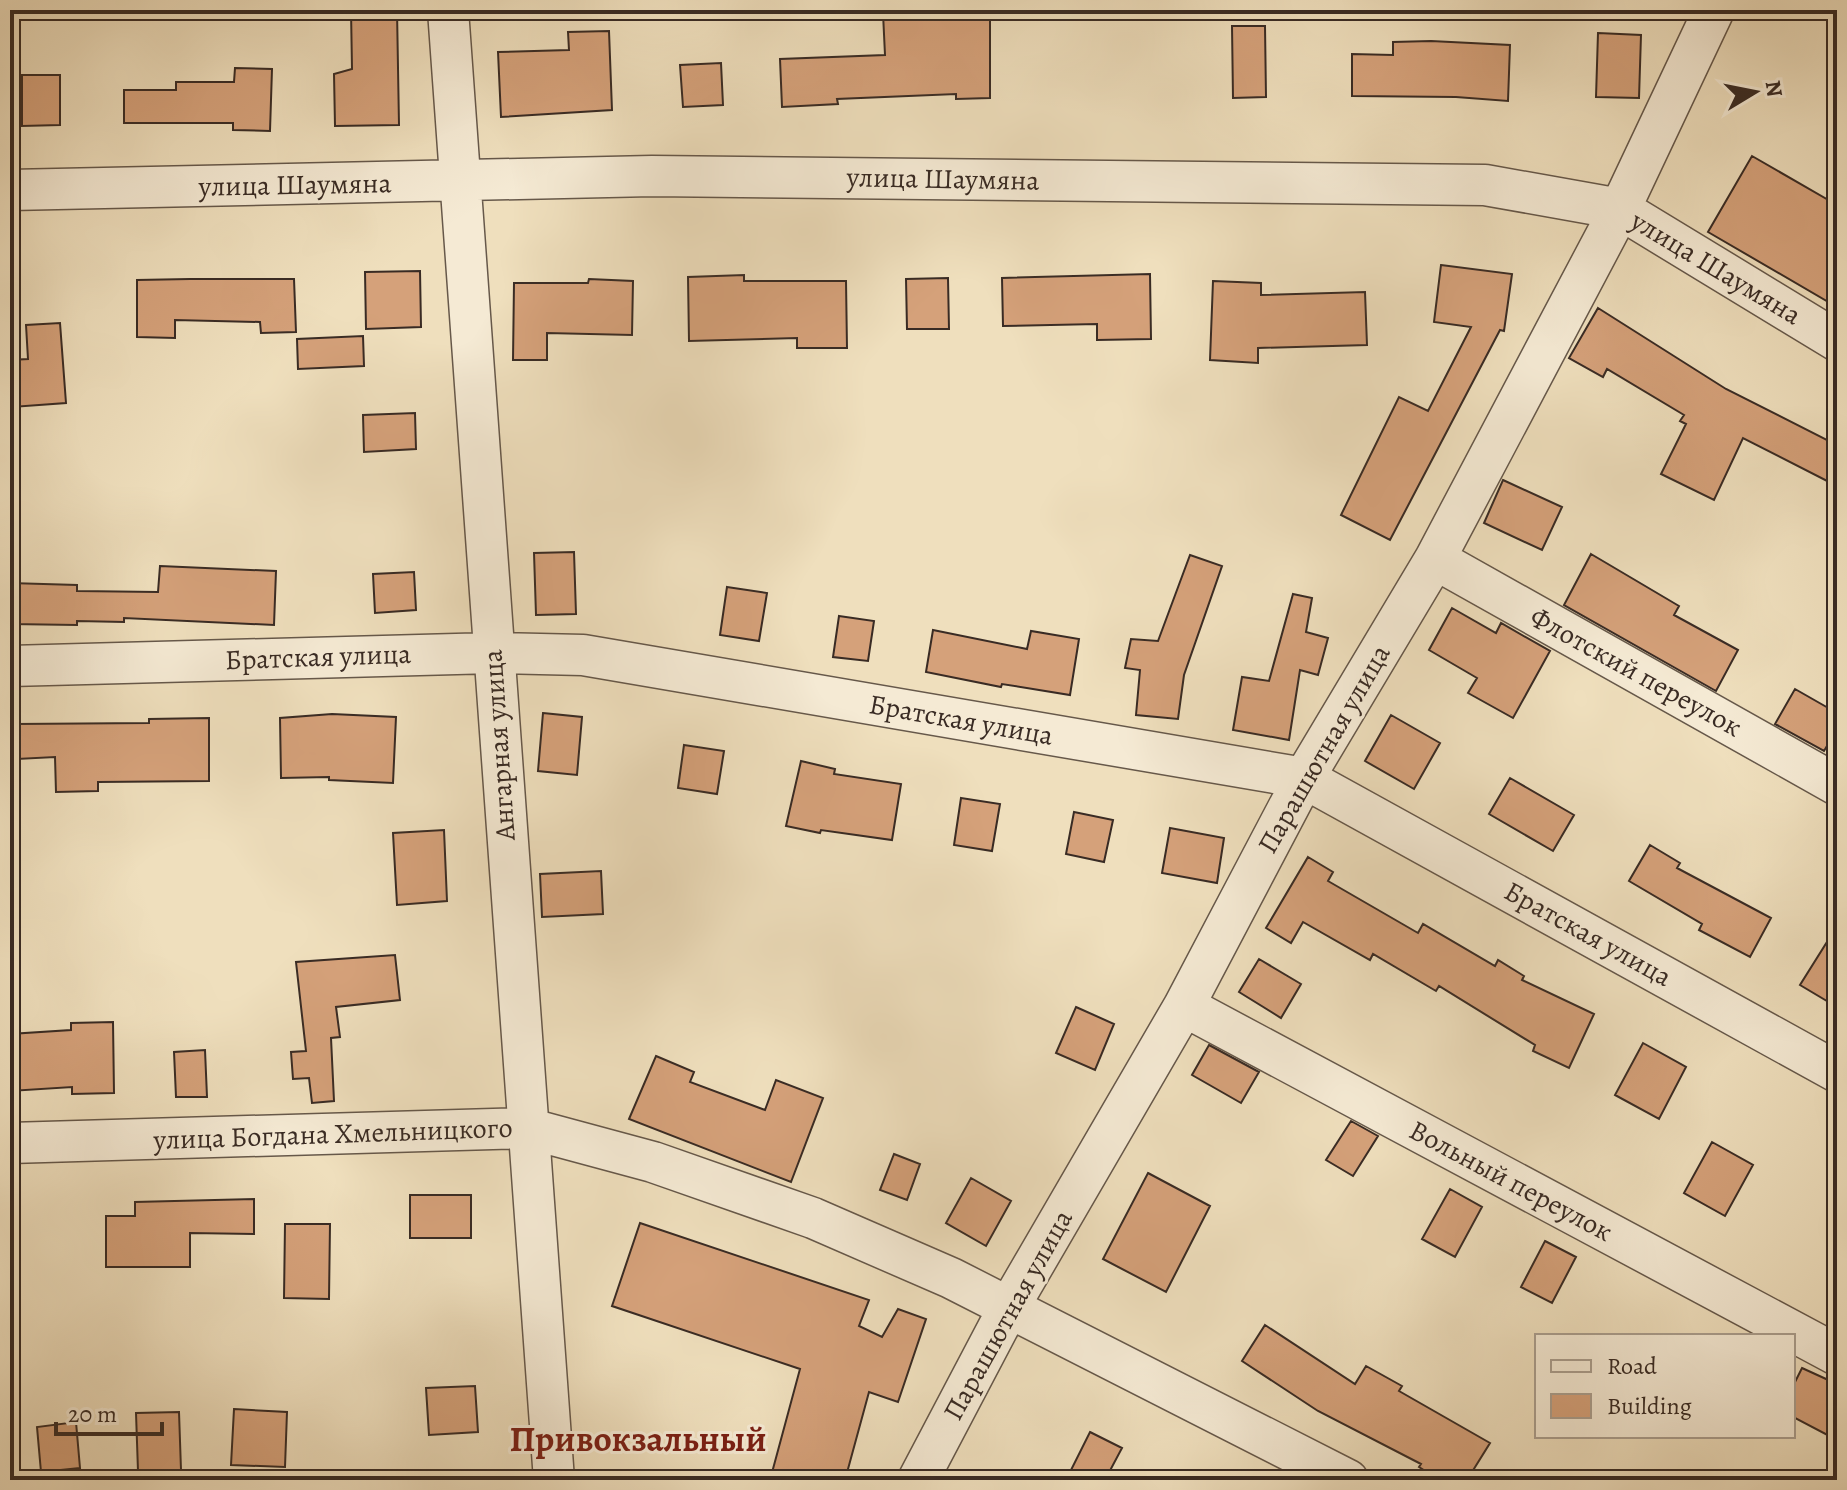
<svg xmlns="http://www.w3.org/2000/svg" width="1847" height="1490" viewBox="0 0 1847 1490" font-family="Alegreya,serif">
<style>
.building{fill:#d5a17a;stroke:#392b24;stroke-width:2}
.lines{fill:none;stroke-linecap:round;stroke-linejoin:round}
.minor-casing{stroke:#66584a;stroke-width:43}
.minor{stroke:#f5ead4;stroke-width:40}
.labels{text-anchor:middle;dominant-baseline:central;stroke-width:6;stroke-linejoin:round;paint-order:stroke}
.street-label{font-size:28px;fill:#392b24;stroke:#f5ead4}
.district-label{font-size:36px;font-weight:bold;fill:#7a1f14;stroke:#f5ead4}
</style>
<rect width="100%" height="100%" fill="#efdfbd"/>
<filter id="stains"><feTurbulence type="fractalNoise" baseFrequency=".0025" numOctaves="4"/><feColorMatrix values="0 0 0 0 .2 0 0 0 0 .09 0 0 0 0 .02 0 0 0 .5 -.17"/></filter>
<radialGradient id="worn" r=".72"><stop offset=".6" stop-color="#630" stop-opacity="0"/><stop offset="1" stop-color="#630" stop-opacity=".3"/></radialGradient>
<path class="building" d="M 351,10 L 397,10 L 399,125 L 335,126 L 334,74 L 352,69 Z
M 990,10 L 990,98 L 956,99 L 956,94 L 837,99 L 838,104 L 782,107 L 780,59 L 885,55 L 883,13 Z
M 1232,26 L 1265,26 L 1266,97 L 1233,98 Z
M 609,31 L 612,110 L 501,117 L 498,52 L 569,50 L 568,32 Z
M 1598,33 L 1641,35 L 1639,98 L 1596,97 Z
M 1431,41 L 1510,45 L 1508,101 L 1456,97 L 1352,96 L 1352,54 L 1393,55 L 1393,42 Z
M 721,63 L 723,105 L 683,107 L 680,65 Z
M 235,68 L 272,69 L 270,131 L 233,130 L 233,123 L 124,123 L 124,90 L 176,90 L 176,82 L 234,82 Z
M 22,75 L 60,75 L 60,125 L 22,126 Z
M 1752,156 L 1837,205 L 1837,307 L 1708,232 Z
M 1441,265 L 1512,274 L 1504,331 L 1500,330 L 1390,540 L 1341,515 L 1399,397 L 1428,411 L 1471,327 L 1434,322 Z
M 420,271 L 421,327 L 366,329 L 365,272 Z
M 1150,274 L 1151,339 L 1097,340 L 1097,324 L 1003,326 L 1002,278 Z
M 744,275 L 744,281 L 846,281 L 847,348 L 797,348 L 797,338 L 689,341 L 688,277 Z
M 948,278 L 949,329 L 907,329 L 906,279 Z
M 190,279 L 294,279 L 296,332 L 261,333 L 260,322 L 175,320 L 175,338 L 137,337 L 137,280 Z
M 589,279 L 633,281 L 632,335 L 547,333 L 547,360 L 513,360 L 514,283 L 588,283 Z
M 1213,281 L 1261,283 L 1261,295 L 1365,292 L 1367,345 L 1258,348 L 1258,363 L 1210,360 Z
M 1598,308 L 1726,389 L 1837,445 L 1837,486 L 1743,438 L 1714,500 L 1661,474 L 1686,424 L 1680,421 L 1684,415 L 1607,369 L 1603,377 L 1569,358 Z
M 60,323 L 66,403 L 12,407 L 10,360 L 28,359 L 26,325 Z
M 363,336 L 364,366 L 298,369 L 297,339 Z
M 415,413 L 416,449 L 364,452 L 363,415 Z
M 1503,480 L 1562,507 L 1542,550 L 1484,523 Z
M 574,552 L 576,614 L 536,615 L 534,553 Z
M 1591,554 L 1679,606 L 1674,615 L 1738,650 L 1716,691 L 1564,605 Z
M 1190,555 L 1222,566 L 1184,675 L 1178,719 L 1136,715 L 1140,670 L 1125,668 L 1131,639 L 1158,641 Z
M 160,566 L 276,571 L 274,625 L 124,618 L 124,622 L 77,621 L 77,625 L 10,624 L 10,583 L 77,585 L 77,591 L 158,592 Z
M 414,572 L 416,610 L 375,613 L 373,574 Z
M 727,587 L 767,593 L 759,641 L 720,635 Z
M 1293,594 L 1312,598 L 1306,632 L 1328,638 L 1318,675 L 1300,670 L 1289,740 L 1233,730 L 1242,677 L 1269,681 Z
M 1452,608 L 1496,633 L 1501,623 L 1550,651 L 1513,718 L 1468,693 L 1477,678 L 1429,650 Z
M 839,616 L 874,621 L 868,661 L 833,657 Z
M 933,630 L 1027,649 L 1031,631 L 1079,639 L 1070,695 L 1002,684 L 1001,687 L 926,672 Z
M 1795,689 L 1837,713 L 1837,729 L 1824,751 L 1775,724 Z
M 543,713 L 582,717 L 577,775 L 538,771 Z
M 332,714 L 396,717 L 393,783 L 329,780 L 329,777 L 281,778 L 280,718 Z
M 1391,715 L 1440,743 L 1414,789 L 1365,761 Z
M 209,718 L 209,781 L 98,782 L 98,791 L 56,792 L 55,757 L 17,759 L 15,724 L 149,723 L 149,719 Z
M 684,745 L 724,751 L 717,794 L 678,788 Z
M 801,761 L 835,769 L 834,774 L 901,784 L 892,840 L 821,830 L 820,833 L 786,826 Z
M 1510,778 L 1574,815 L 1553,851 L 1489,814 Z
M 961,798 L 1000,804 L 992,851 L 954,845 Z
M 1074,812 L 1113,820 L 1104,862 L 1066,854 Z
M 1170,828 L 1224,838 L 1217,883 L 1162,873 Z
M 444,830 L 447,901 L 397,905 L 393,833 Z
M 1650,845 L 1680,863 L 1677,868 L 1771,918 L 1750,957 L 1699,930 L 1702,924 L 1629,881 Z
M 1308,857 L 1333,872 L 1328,881 L 1418,933 L 1423,924 L 1495,966 L 1498,960 L 1524,976 L 1522,980 L 1594,1014 L 1569,1068 L 1533,1051 L 1535,1045 L 1439,986 L 1436,991 L 1373,954 L 1370,960 L 1303,922 L 1291,943 L 1266,928 Z
M 601,871 L 603,914 L 542,917 L 540,874 Z
M 1837,926 L 1837,1007 L 1800,985 Z
M 395,955 L 400,1000 L 336,1007 L 340,1037 L 331,1038 L 334,1101 L 312,1103 L 309,1078 L 293,1079 L 291,1052 L 306,1051 L 296,962 Z
M 1259,959 L 1301,984 L 1281,1018 L 1239,992 Z
M 1076,1007 L 1114,1024 L 1095,1070 L 1056,1053 Z
M 113,1022 L 114,1093 L 72,1094 L 72,1087 L 10,1091 L 10,1034 L 71,1030 L 71,1023 Z
M 1643,1043 L 1686,1067 L 1659,1119 L 1615,1095 Z
M 1209,1045 L 1259,1072 L 1241,1103 L 1192,1075 Z
M 205,1050 L 207,1097 L 176,1097 L 174,1052 Z
M 656,1056 L 694,1072 L 690,1082 L 765,1110 L 776,1080 L 823,1098 L 791,1182 L 629,1119 Z
M 1351,1121 L 1378,1136 L 1353,1176 L 1326,1160 Z
M 1712,1142 L 1753,1165 L 1725,1216 L 1684,1193 Z
M 894,1154 L 920,1164 L 907,1200 L 880,1190 Z
M 1148,1173 L 1210,1206 L 1166,1292 L 1103,1259 Z
M 971,1178 L 1011,1201 L 986,1246 L 946,1223 Z
M 1450,1189 L 1482,1207 L 1455,1257 L 1422,1239 Z
M 410,1195 L 471,1195 L 471,1238 L 410,1238 Z
M 254,1199 L 254,1234 L 190,1233 L 190,1267 L 106,1267 L 106,1216 L 135,1216 L 135,1202 Z
M 640,1223 L 869,1300 L 859,1326 L 882,1337 L 898,1309 L 926,1319 L 898,1402 L 869,1392 L 845,1480 L 770,1480 L 800,1369 L 612,1306 Z
M 285,1224 L 330,1224 L 329,1299 L 284,1298 Z
M 1545,1241 L 1576,1257 L 1552,1303 L 1521,1287 Z
M 1265,1325 L 1355,1384 L 1366,1366 L 1402,1386 L 1399,1391 L 1490,1443 L 1467,1480 L 1440,1480 L 1419,1467 L 1421,1464 L 1318,1411 L 1242,1361 Z
M 1802,1368 L 1837,1384 L 1837,1440 L 1793,1417 L 1793,1386 Z
M 475,1386 L 478,1432 L 429,1435 L 426,1388 Z
M 234,1409 L 287,1412 L 285,1467 L 231,1465 Z
M 179,1412 L 181,1470 L 138,1471 L 136,1413 Z
M 76,1422 L 80,1468 L 41,1472 L 37,1427 Z
M 1090,1432 L 1122,1448 L 1105,1480 L 1085,1480 L 1070,1472 Z"/>
<g class="lines">
<defs>
<path id="minor" d="M 448,10 L 554,1480
M 10,190 L 652,176 L 1485,185 L 1620,209 L 1837,341
M 1435,559 L 1837,785
M 10,666 L 493,653 L 583,655 L 1304,778 L 1837,1072
M 1184,1006 L 1837,1355
M 10,1143 L 527,1128 L 653,1162 L 813,1218 L 951,1278 L 1348,1480
M 918,1480 L 1009,1307 L 1184,1006 L 1304,778 L 1435,559 L 1620,209 L 1714,10"/>
</defs>
<use href="#minor" class="minor-casing"/>
<use href="#minor" class="minor"/>
</g>
<g class="labels">
<g class="street-label">
<text transform="translate(943 179) rotate(1)">улица Шаумяна</text>
<text transform="translate(295 185) rotate(-1)">улица Шаумяна</text>
<text transform="translate(1716 268) rotate(31)">улица Шаумяна</text>
<text transform="translate(318 657) rotate(-2)">Братская улица</text>
<text transform="translate(1636 672) rotate(29)">Флотский переулок</text>
<text transform="translate(961 720) rotate(10)">Братская улица</text>
<text transform="translate(499 745) rotate(-94)">Ангарная улица</text>
<text transform="translate(1324 749) rotate(-60)">Парашютная улица</text>
<text transform="translate(1588 934) rotate(29)">Братская улица</text>
<text transform="translate(333 1134) rotate(-2)">улица Богдана Хмельницкого</text>
<text transform="translate(1511 1181) rotate(28)">Вольный переулок</text>
<text transform="translate(1008 1315) rotate(-61)">Парашютная улица</text>
</g>
<g class="district-label">
<text x="638" y="1438">Привокзальный</text>
</g>
</g>
<rect width="1847" height="1490" fill="none" stroke="#efdfbd" stroke-width="40"/>
<rect x="12" y="12" width="1823" height="1466" fill="none" stroke="#392b24" stroke-width="4"/>
<rect x="20" y="20" width="1807" height="1450" fill="none" stroke="#392b24" stroke-width="2"/>
<rect x="1535" y="1334" width="260" height="104" fill="#f5ead4" stroke="#aa9e8e" stroke-width="2"/>
<rect x="1551" y="1360" width="40" height="12" fill="#f5ead4" stroke="#aa9e8e" stroke-width="2"/>
<text x="1607" y="1374" font-size="24" fill="#392b24">Road</text>
<rect x="1551" y="1394" width="40" height="24" fill="#d5a17a" stroke="#aa9e8e" stroke-width="2"/>
<text x="1607" y="1414" font-size="24" fill="#392b24">Building</text>
<g transform="translate(1755 92) rotate(80)" stroke="#f5ead4" stroke-width="6" paint-order="stroke">
<path d="M0-6L14 30L0 20L-14 30Z" fill="#392b24"/>
<text y="-12" font-size="22" font-weight="bold" text-anchor="middle" fill="#392b24">N</text>
</g>
<path d="M56 1422v12h106v-12" fill="none" stroke="#392b24" stroke-width="4"/>
<text x="68" y="1422" font-size="24" fill="#392b24" stroke="#f5ead4" stroke-width="6" paint-order="stroke">20 m</text>
<rect width="100%" height="100%" filter="url(#stains)"/>
<rect width="100%" height="100%" fill="url(#worn)"/>
</svg>
